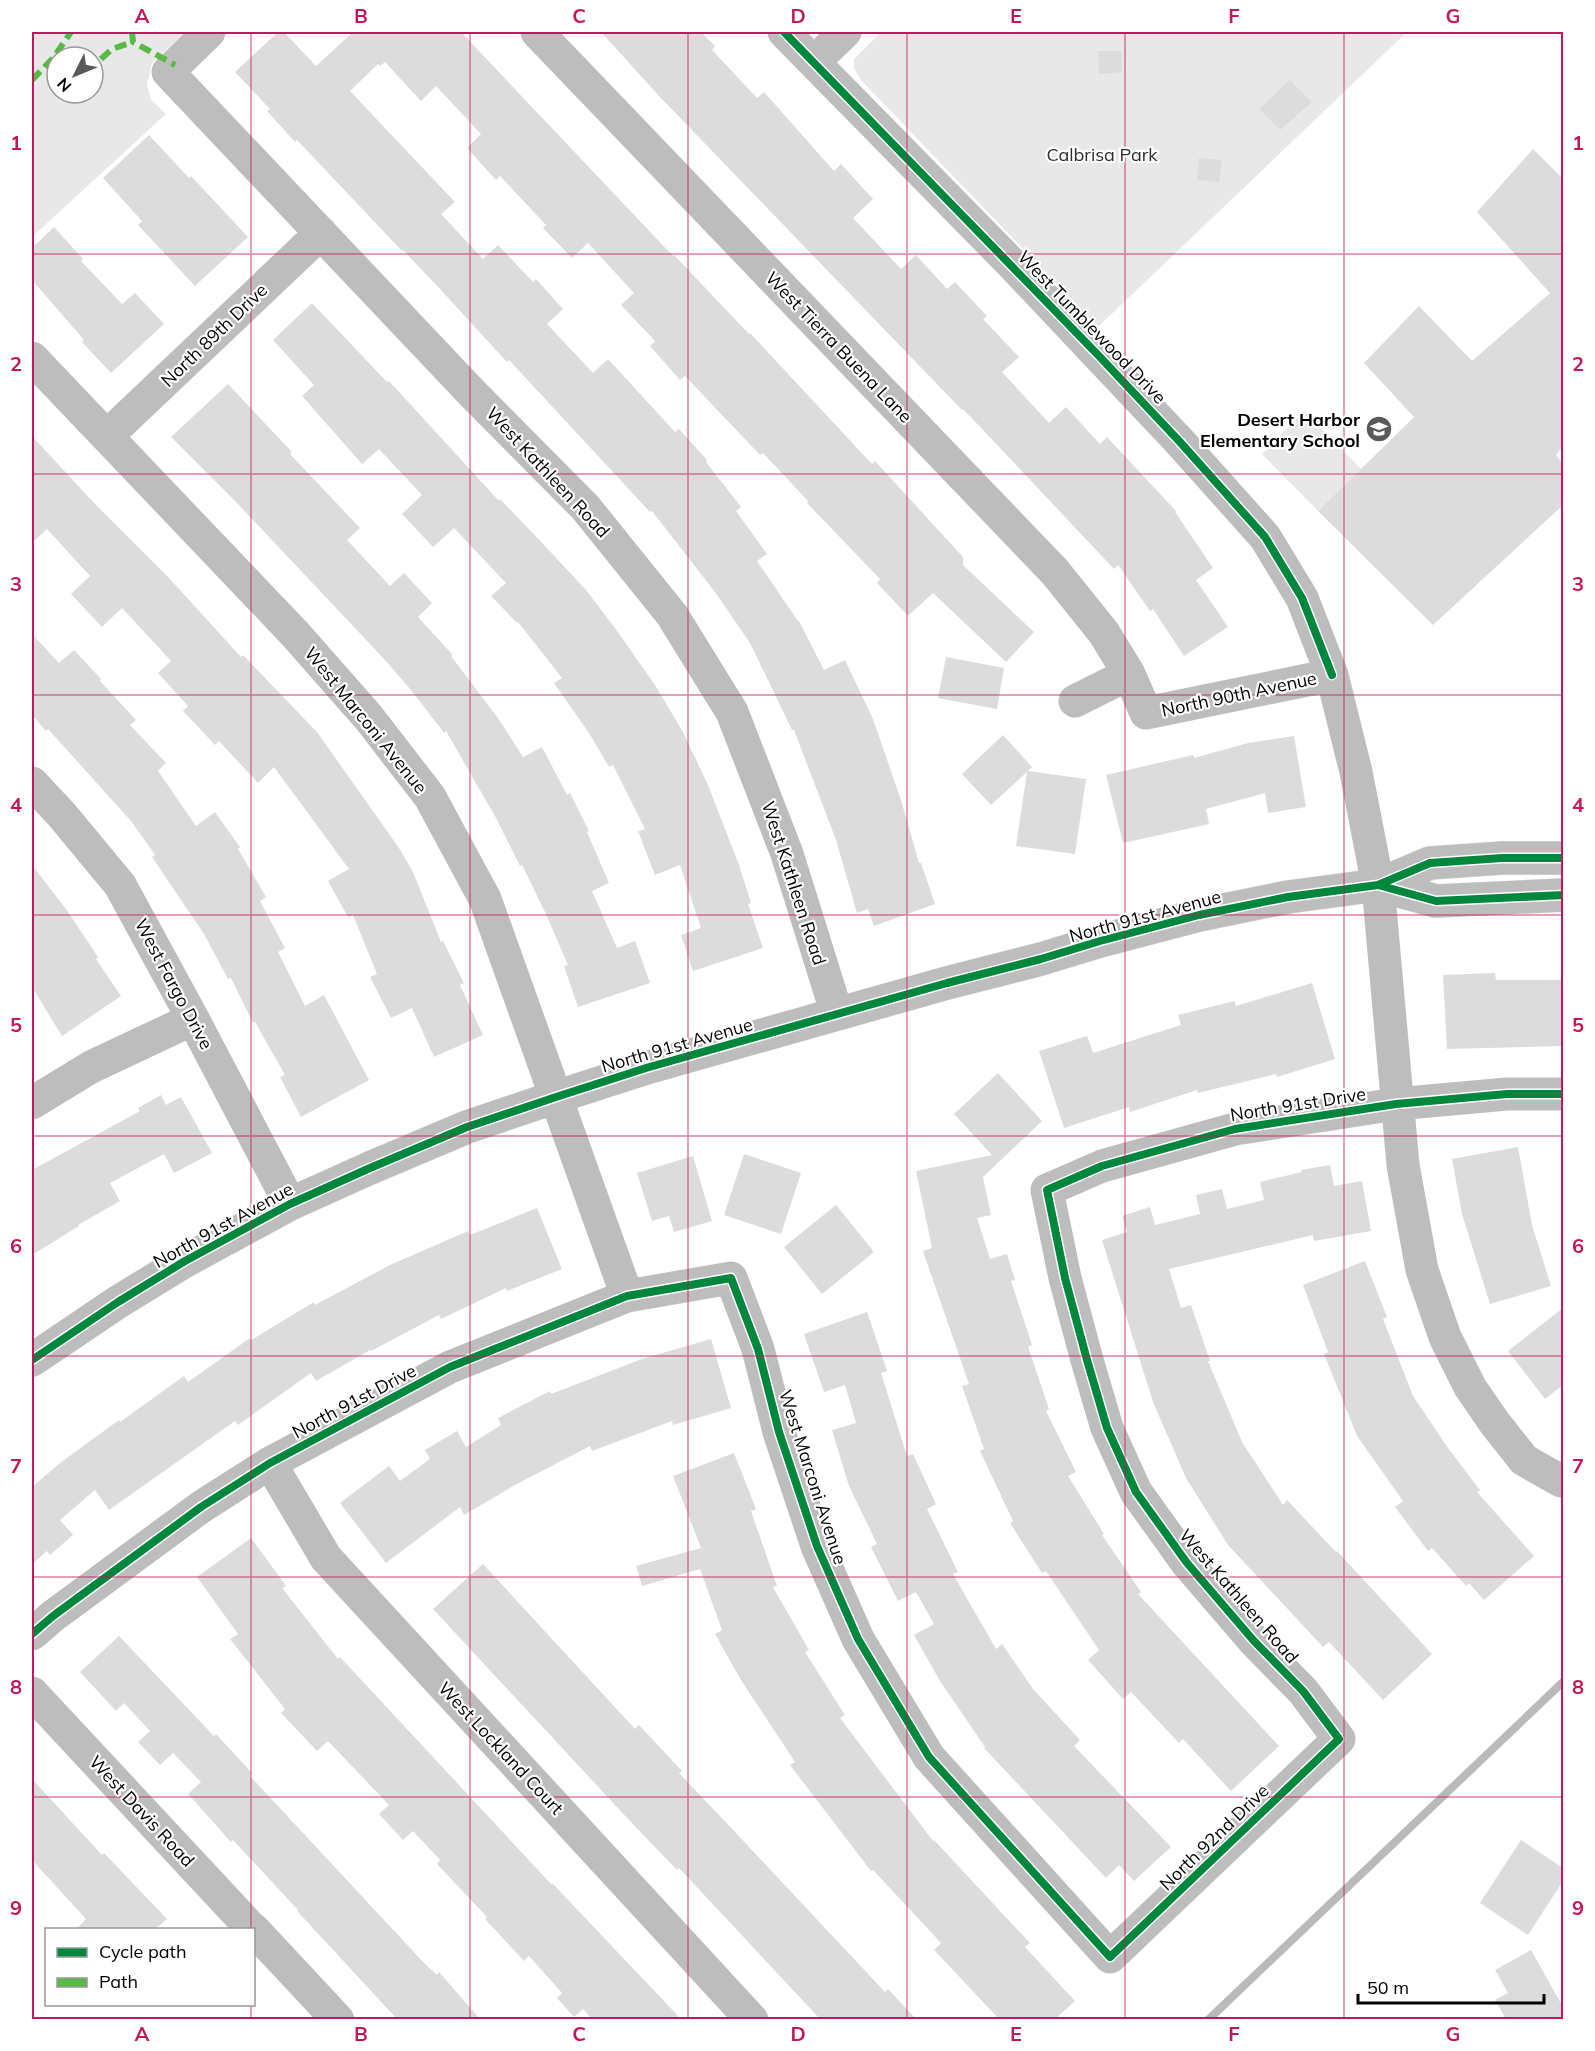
<svg xmlns="http://www.w3.org/2000/svg" width="1595" height="2051" viewBox="0 0 1595 2051" font-family="Mulish,sans-serif">
<style>
.green{fill:#e8e8e8;fill-rule:evenodd}
.lines{fill:none;stroke-linecap:round;stroke-linejoin:round}
.stream{stroke:#bababa;stroke-width:8}
.building{fill:#dcdcdc}
.major-casing{stroke:#dbdbdb;stroke-width:34}
.minor{stroke:#bdbdbd;stroke-width:33}
.major{stroke:#bdbdbd;stroke-width:33}
.quiet{stroke:#58b947;stroke-width:6;stroke-dasharray:12 6;stroke-linecap:butt}
.cycleway-casing{stroke:#fff;stroke-width:11}
.cycleway{stroke:#00873e;stroke-width:8}
.grid{fill:none;stroke:#c2185b;stroke-width:1.5;stroke-opacity:0.55}
.labels{text-anchor:middle;dominant-baseline:central;stroke-width:4.5;stroke-linejoin:round;paint-order:stroke}
.park-label{font-size:18px;fill:#2d2d2d;stroke:#fff}
.street-label{font-size:18px;fill:#000;stroke:#fff}
.poi-label{font-size:18px;font-weight:bold;fill:#000;stroke:#fff;text-anchor:end}
.neatline{fill:none;stroke:#c2185b;stroke-width:2}
.grid-label{font-size:20px;text-anchor:middle;font-weight:bold;fill:#c2185b}
</style>
<rect width="100%" height="100%" fill="#fff"/>
<path class="green" d="M 32,32 L 185,32 L 152,63 L 147,85 L 151,100 L 166,114 L 32,237 ZM 57,57 L 93,57 L 93,93 L 57,93 Z
M 881,32 L 1407,32 L 1098,327 L 860,79 L 854,68 L 854,59 Z
M 1304,411 L 1361,469 L 1318,511 L 1262,454 Z"/>
<g class="lines">
<path class="stream" d="M 1208,2020 L 1564,1681"/>
</g>
<path class="building" d="M 278,32 L 284,32 L 316,66 L 353,32 L 461,32 L 673,256 L 674,255 L 749,334 L 750,333 L 872,464 L 875,461 L 963,557 L 963,565 L 1034,632 L 1006,662 L 933,593 L 908,616 L 877,583 L 880,579 L 807,503 L 808,501 L 763,453 L 760,455 L 685,376 L 680,380 L 650,346 L 655,341 L 621,305 L 634,293 L 588,243 L 572,258 L 543,228 L 546,225 L 500,176 L 496,180 L 467,148 L 481,134 L 436,86 L 421,101 L 385,62 L 380,66 L 378,64 L 350,91 L 455,202 L 441,214 L 483,259 L 498,245 L 533,282 L 536,279 L 563,309 L 547,324 L 593,373 L 608,359 L 675,432 L 679,429 L 707,460 L 706,462 L 741,507 L 736,511 L 767,554 L 757,561 L 798,621 L 799,621 L 824,670 L 845,660 L 873,719 L 901,800 L 919,863 L 921,863 L 935,904 L 874,926 L 868,909 L 857,913 L 836,840 L 794,730 L 792,730 L 750,643 L 715,592 L 652,511 L 650,512 L 509,360 L 507,362 L 439,288 L 403,250 L 402,251 L 297,140 L 295,142 L 267,111 L 270,109 L 235,72 Z
M 601,32 L 701,32 L 715,46 L 712,50 L 757,98 L 764,92 L 834,171 L 841,164 L 873,199 L 853,218 L 901,269 L 916,255 L 947,289 L 955,282 L 987,316 L 983,319 L 1019,357 L 1002,372 L 1049,423 L 1066,407 L 1100,444 L 1107,437 L 1176,511 L 1175,512 L 1213,568 L 1196,580 L 1228,627 L 1184,656 L 1153,609 L 1150,611 L 1118,565 L 1114,569 L 1001,449 L 963,409 L 962,410 L 660,97 Z
M 1098,51 L 1121,51 L 1122,72 L 1099,74 Z
M 1290,80 L 1312,102 L 1280,130 L 1259,109 Z
M 149,135 L 189,178 L 191,176 L 248,237 L 195,286 L 138,225 L 142,221 L 103,178 Z
M 1533,149 L 1563,179 L 1563,446 L 1556,455 L 1563,464 L 1563,505 L 1433,625 L 1318,511 L 1414,417 L 1364,363 L 1419,306 L 1472,361 L 1550,293 L 1477,212 Z
M 1199,158 L 1222,160 L 1219,182 L 1197,180 Z
M 54,227 L 83,259 L 81,261 L 122,304 L 135,293 L 164,324 L 111,373 L 82,342 L 84,340 L 32,280 L 32,248 Z
M 312,303 L 387,382 L 389,381 L 499,501 L 500,499 L 545,546 L 586,590 L 615,628 L 655,685 L 683,732 L 708,785 L 739,865 L 751,903 L 748,904 L 763,948 L 693,971 L 681,935 L 701,928 L 680,865 L 655,875 L 638,831 L 645,829 L 613,765 L 609,767 L 589,733 L 554,683 L 562,678 L 518,622 L 517,623 L 491,596 L 506,583 L 454,528 L 433,547 L 402,514 L 422,495 L 379,449 L 362,464 L 302,396 L 314,385 L 273,340 Z
M 228,384 L 292,452 L 290,454 L 360,528 L 347,540 L 390,586 L 404,573 L 432,603 L 418,617 L 452,654 L 451,656 L 498,718 L 523,757 L 542,747 L 567,795 L 570,793 L 589,831 L 587,832 L 609,883 L 592,891 L 617,948 L 635,941 L 650,983 L 578,1007 L 564,966 L 568,965 L 545,912 L 522,865 L 520,866 L 496,818 L 446,731 L 444,733 L 411,690 L 385,660 L 237,503 L 171,437 Z
M 32,436 L 94,503 L 169,578 L 241,657 L 243,655 L 317,732 L 399,848 L 413,872 L 441,942 L 443,941 L 464,983 L 460,985 L 483,1035 L 434,1057 L 412,1008 L 391,1018 L 370,977 L 377,974 L 353,915 L 348,917 L 328,881 L 349,869 L 274,767 L 258,783 L 219,741 L 215,745 L 183,711 L 188,706 L 158,673 L 171,661 L 122,608 L 102,627 L 71,594 L 90,576 L 47,529 L 32,543 Z
M 32,634 L 59,663 L 74,650 L 101,679 L 100,681 L 136,720 L 130,725 L 166,763 L 158,771 L 196,826 L 215,812 L 240,847 L 238,849 L 266,897 L 260,901 L 285,948 L 278,952 L 305,1006 L 324,995 L 369,1080 L 301,1117 L 280,1077 L 285,1075 L 255,1022 L 253,1023 L 231,978 L 228,979 L 204,934 L 152,857 L 155,855 L 131,821 L 48,729 L 46,731 L 32,715 Z
M 946,657 L 1004,668 L 997,709 L 938,698 Z
M 1003,735 L 1032,767 L 1028,771 L 1086,779 L 1075,854 L 1016,846 L 1027,772 L 991,805 L 962,774 Z
M 1294,736 L 1306,807 L 1268,813 L 1265,793 L 1206,809 L 1209,824 L 1123,843 L 1106,775 L 1193,755 L 1194,758 L 1248,743 Z
M 32,865 L 66,909 L 98,957 L 96,959 L 121,996 L 62,1036 L 32,987 Z
M 1495,973 L 1496,980 L 1563,980 L 1563,1046 L 1447,1049 L 1443,975 Z
M 1312,983 L 1335,1059 L 1277,1077 L 1276,1074 L 1198,1093 L 1197,1090 L 1130,1112 L 1129,1107 L 1064,1128 L 1039,1051 L 1087,1036 L 1093,1053 L 1181,1025 L 1178,1015 L 1234,1001 L 1236,1006 Z
M 998,1073 L 1042,1121 L 983,1177 L 991,1215 L 977,1218 L 990,1259 L 1007,1254 L 1015,1280 L 1011,1281 L 1032,1345 L 1028,1347 L 1049,1409 L 1046,1411 L 1076,1472 L 1068,1476 L 1104,1534 L 1102,1535 L 1141,1592 L 1138,1594 L 1279,1746 L 1231,1791 L 1183,1739 L 1179,1743 L 1131,1692 L 1123,1699 L 1088,1660 L 1099,1650 L 1046,1571 L 1042,1573 L 1010,1523 L 1013,1521 L 980,1451 L 984,1449 L 962,1386 L 969,1384 L 923,1251 L 932,1248 L 916,1171 L 992,1155 L 954,1114 Z
M 161,1095 L 166,1105 L 181,1097 L 212,1153 L 174,1173 L 164,1154 L 110,1183 L 120,1201 L 78,1225 L 79,1226 L 32,1255 L 32,1170 L 140,1111 L 138,1108 Z
M 1518,1147 L 1532,1225 L 1551,1286 L 1490,1304 L 1462,1214 L 1452,1159 Z
M 744,1154 L 801,1173 L 781,1234 L 724,1215 Z
M 693,1156 L 712,1221 L 674,1232 L 669,1216 L 652,1221 L 637,1173 Z
M 1330,1165 L 1334,1186 L 1362,1181 L 1371,1231 L 1314,1241 L 1313,1235 L 1169,1269 L 1181,1308 L 1191,1305 L 1210,1361 L 1208,1361 L 1242,1442 L 1283,1505 L 1287,1500 L 1336,1552 L 1337,1551 L 1432,1654 L 1383,1700 L 1329,1642 L 1323,1647 L 1228,1545 L 1186,1478 L 1153,1402 L 1102,1240 L 1127,1232 L 1122,1216 L 1150,1207 L 1155,1225 L 1200,1214 L 1196,1195 L 1222,1189 L 1227,1209 L 1264,1200 L 1260,1182 L 1302,1172 L 1301,1170 Z
M 836,1205 L 874,1252 L 822,1294 L 784,1247 Z
M 537,1208 L 562,1269 L 507,1291 L 506,1288 L 441,1319 L 439,1315 L 371,1351 L 370,1350 L 316,1381 L 311,1373 L 238,1425 L 235,1421 L 109,1510 L 95,1490 L 60,1520 L 73,1535 L 50,1555 L 47,1551 L 32,1564 L 32,1487 L 60,1463 L 119,1420 L 120,1422 L 184,1376 L 188,1382 L 250,1338 L 251,1340 L 314,1302 L 315,1305 L 390,1265 L 468,1231 L 470,1235 Z
M 1365,1261 L 1387,1317 L 1383,1319 L 1413,1396 L 1448,1448 L 1480,1490 L 1477,1492 L 1534,1556 L 1484,1600 L 1469,1583 L 1466,1586 L 1432,1548 L 1428,1551 L 1395,1507 L 1403,1501 L 1357,1436 L 1324,1354 L 1328,1352 L 1303,1285 Z
M 1563,1308 L 1563,1385 L 1545,1399 L 1508,1351 Z
M 867,1312 L 887,1371 L 881,1373 L 907,1456 L 913,1454 L 936,1504 L 927,1509 L 958,1572 L 953,1574 L 996,1649 L 1002,1644 L 1033,1689 L 1080,1740 L 1074,1746 L 1171,1847 L 1134,1881 L 1119,1865 L 1106,1878 L 984,1748 L 985,1747 L 940,1681 L 914,1635 L 934,1624 L 916,1592 L 898,1601 L 871,1547 L 877,1544 L 849,1486 L 832,1430 L 856,1423 L 845,1385 L 824,1392 L 804,1334 Z
M 711,1339 L 731,1408 L 673,1425 L 672,1421 L 592,1451 L 590,1446 L 515,1485 L 464,1515 L 460,1507 L 386,1563 L 340,1503 L 389,1466 L 400,1481 L 430,1459 L 425,1450 L 457,1431 L 466,1447 L 501,1425 L 498,1418 L 550,1391 L 551,1394 L 642,1359 Z
M 734,1453 L 756,1509 L 751,1511 L 777,1586 L 773,1587 L 809,1650 L 805,1652 L 845,1715 L 840,1718 L 933,1841 L 934,1840 L 1030,1943 L 1025,1947 L 1075,2001 L 1055,2019 L 999,2019 L 934,1950 L 941,1943 L 873,1870 L 871,1871 L 790,1765 L 795,1762 L 741,1680 L 715,1634 L 722,1630 L 700,1569 L 642,1586 L 636,1566 L 701,1548 L 673,1476 Z
M 251,1538 L 286,1586 L 282,1588 L 338,1659 L 340,1657 L 552,1885 L 553,1884 L 681,2019 L 592,2019 L 583,2009 L 574,2017 L 557,1998 L 562,1993 L 529,1956 L 524,1961 L 485,1919 L 487,1917 L 437,1864 L 440,1860 L 413,1831 L 403,1840 L 379,1814 L 389,1805 L 328,1741 L 317,1751 L 281,1713 L 285,1709 L 230,1639 L 238,1634 L 197,1577 Z
M 483,1564 L 635,1729 L 639,1725 L 682,1771 L 679,1773 L 735,1832 L 885,1992 L 888,1989 L 916,2019 L 820,2019 L 679,1868 L 677,1870 L 629,1820 L 433,1609 Z
M 119,1636 L 214,1736 L 216,1734 L 252,1773 L 250,1776 L 425,1964 L 437,1975 L 439,1972 L 480,2019 L 397,2019 L 297,1911 L 298,1910 L 233,1840 L 231,1842 L 188,1794 L 201,1782 L 173,1753 L 160,1765 L 138,1742 L 150,1731 L 124,1703 L 116,1711 L 80,1672 Z
M 32,1779 L 102,1855 L 104,1853 L 167,1919 L 155,1929 L 76,1929 L 86,1919 L 32,1860 Z
M 1521,1840 L 1563,1868 L 1563,1881 L 1528,1935 L 1480,1903 Z
M 1531,1950 L 1563,2007 L 1563,2019 L 1506,2019 L 1495,2000 L 1508,1993 L 1495,1970 Z"/>
<g class="lines">
<defs>
<path id="major" d="M 1378,885 L 1436,901 L 1564,895
M 32,1360 L 118,1302 L 185,1261 L 290,1204 L 370,1168 L 467,1127 L 556,1097 L 646,1068 L 947,983 L 1041,959 L 1100,941 L 1199,915 L 1288,897 L 1378,885 L 1430,863 L 1502,858 L 1564,858"/>
</defs>
<use href="#major" class="major-casing"/>
<path class="minor" d="M 209,32 L 168,72 L 471,392 L 585,507 L 672,615 L 732,712 L 787,854 L 837,1014
M 537,32 L 1055,572 L 1104,633 L 1129,674 L 1146,713 L 1332,675
M 784,32 L 1011,263 L 1180,442 L 1265,537 L 1302,598 L 1332,675 L 1356,772 L 1378,885 L 1403,1165 L 1422,1270 L 1445,1337 L 1470,1387 L 1494,1422 L 1524,1460 L 1561,1481
M 814,62 L 845,32
M 32,358 L 296,635 L 369,718 L 430,797 L 485,899 L 627,1296
M 107,436 L 321,233
M 1075,701 L 1129,674
M 32,783 L 62,815 L 120,885 L 193,1019 L 290,1204
M 32,1103 L 91,1067 L 193,1019
M 270,1463 L 326,1558 L 752,2020
M 32,1634 L 53,1616 L 201,1507 L 270,1463 L 450,1367 L 627,1296 L 731,1278 L 758,1349 L 779,1432 L 817,1546 L 858,1639 L 929,1757 L 1110,1957 L 1339,1739 L 1303,1691 L 1254,1641 L 1187,1563 L 1136,1492 L 1107,1428 L 1087,1360 L 1065,1278 L 1047,1190 L 1102,1166 L 1235,1129 L 1396,1104 L 1507,1094 L 1564,1094
M 32,1693 L 253,1930
M 254,1930 L 338,2020"/>
<use href="#major" class="major"/>
<path class="quiet" d="M 132,32 L 133,42 L 175,65
M 101,59 L 112,49 L 133,42
M 32,80 L 54,57 L 71,32"/>
<defs>
<path id="cycleway" d="M 784,32 L 1099,356 L 1180,442 L 1265,537 L 1302,598 L 1332,675
M 1378,885 L 1436,901 L 1564,895
M 32,1360 L 118,1302 L 185,1261 L 290,1204 L 370,1168 L 467,1127 L 556,1097 L 646,1068 L 947,983 L 1041,959 L 1100,941 L 1199,915 L 1288,897 L 1378,885 L 1430,863 L 1502,858 L 1564,858
M 32,1634 L 53,1616 L 201,1507 L 270,1463 L 450,1367 L 627,1296 L 731,1278 L 758,1349 L 779,1432 L 817,1546 L 858,1639 L 929,1757 L 1110,1957 L 1339,1739 L 1303,1691 L 1254,1641 L 1187,1563 L 1136,1492 L 1107,1428 L 1087,1360 L 1065,1278 L 1047,1190 L 1102,1166 L 1235,1129 L 1396,1104 L 1507,1094 L 1564,1094"/>
</defs>
<use href="#cycleway" class="cycleway-casing"/>
<use href="#cycleway" class="cycleway"/>
</g>
<path class="grid" d="M 251,32 L 251,1930M 470,32 L 470,2020M 688,32 L 688,2020M 907,32 L 907,2020M 1125,32 L 1125,2020M 1344,32 L 1344,2020M 32,254 L 1564,254M 32,474 L 1564,474M 32,695 L 1564,695M 32,915 L 1564,915M 32,1136 L 1564,1136M 32,1356 L 1564,1356M 32,1577 L 1564,1577M 32,1797 L 1564,1797M 251,2004 L 251,2020"/>
<defs>
<symbol id="school-disc" viewBox="-11 -11 22 22"><circle r="9.5" fill="#595959" stroke="#fff"/><path d="M0-5L7-2L0 1L-7-2ZM-4 1L0 2.5L4 1V4Q0 6-4 4Z" fill="#fff"/></symbol>
</defs>
<g fill-rule="evenodd">
<use href="#school-disc" x="1364" y="414" width="30" height="30"/>
</g>
<g class="labels">
<g class="park-label">
<text x="1102" y="154">Calbrisa Park</text>
</g>
<g class="street-label">
<text transform="translate(1092 327) rotate(46)">West Tumblewood Drive</text>
<text transform="translate(214 335) rotate(-44)">North 89th Drive</text>
<text transform="translate(839 347) rotate(46)">West Tierra Buena Lane</text>
<text transform="translate(548 472) rotate(47)">West Kathleen Road</text>
<text transform="translate(1239 694) rotate(-12)">North 90th Avenue</text>
<text transform="translate(366 720) rotate(51)">West Marconi Avenue</text>
<text transform="translate(794 883) rotate(72)">West Kathleen Road</text>
<text transform="translate(1145 916) rotate(-15)">North 91st Avenue</text>
<text transform="translate(174 984) rotate(62)">West Fargo Drive</text>
<text transform="translate(677 1045) rotate(-16)">North 91st Avenue</text>
<text transform="translate(1298 1104) rotate(-9)">North 91st Drive</text>
<text transform="translate(223 1225) rotate(-29)">North 91st Avenue</text>
<text transform="translate(354 1401) rotate(-28)">North 91st Drive</text>
<text transform="translate(813 1477) rotate(72)">West Marconi Avenue</text>
<text transform="translate(1239 1596) rotate(49)">West Kathleen Road</text>
<text transform="translate(501 1748) rotate(47)">West Lockland Court</text>
<text transform="translate(142 1811) rotate(47)">West Davis Road</text>
<text transform="translate(1214 1837) rotate(-44)">North 92nd Drive</text>
</g>
<g class="poi-label">
<text x="1360" y="419">Desert Harbor<tspan x="1360" dy="21">Elementary School</tspan></text>
</g>
</g>
<rect width="1595" height="2051" fill="none" stroke="#ffffff" stroke-width="66"/>
<rect x="45" y="1928" width="210" height="78" fill="#ffffff" stroke="#999999" stroke-width="1.5"/>
<rect x="57" y="1948" width="30" height="9" fill="#00873e" stroke="#999999" stroke-width="1.5"/>
<text x="99" y="1958" font-size="18" fill="#000000">Cycle path</text>
<rect x="57" y="1978" width="30" height="9" fill="#58b947" stroke="#999999" stroke-width="1.5"/>
<text x="99" y="1988" font-size="18" fill="#000000">Path</text>
<g transform="translate(75 75) rotate(227)"><circle r="28" fill="#ffffff" stroke="#999999" stroke-width="1.5"/>
<path d="M0-4.5L10 22L0 15L-10 22Z" fill="#595959"/>
<text y="-9" font-size="16" font-weight="bold" text-anchor="middle" fill="#000000">N</text>
</g>
<path d="M1358 1994v9h186v-9" fill="none" stroke="#000000" stroke-width="3"/>
<text x="1367" y="1994" font-size="18" fill="#000000" stroke="#ffffff" stroke-width="4.5" paint-order="stroke">50 m</text>
<rect x="33" y="33" width="1529" height="1985" class="neatline"/>
<g class="grid-label">
<text x="142" y="23">A</text>
<text x="361" y="23">B</text>
<text x="579" y="23">C</text>
<text x="798" y="23">D</text>
<text x="1016" y="23">E</text>
<text x="1234" y="23">F</text>
<text x="1453" y="23">G</text>
<text x="16" y="150">1</text>
<text x="1578" y="150">1</text>
<text x="16" y="371">2</text>
<text x="1578" y="371">2</text>
<text x="16" y="591">3</text>
<text x="1578" y="591">3</text>
<text x="16" y="812">4</text>
<text x="1578" y="812">4</text>
<text x="16" y="1032">5</text>
<text x="1578" y="1032">5</text>
<text x="16" y="1253">6</text>
<text x="1578" y="1253">6</text>
<text x="16" y="1473">7</text>
<text x="1578" y="1473">7</text>
<text x="16" y="1694">8</text>
<text x="1578" y="1694">8</text>
<text x="16" y="1915">9</text>
<text x="1578" y="1915">9</text>
<text x="142" y="2041">A</text>
<text x="361" y="2041">B</text>
<text x="579" y="2041">C</text>
<text x="798" y="2041">D</text>
<text x="1016" y="2041">E</text>
<text x="1234" y="2041">F</text>
<text x="1453" y="2041">G</text>
</g>
</svg>
